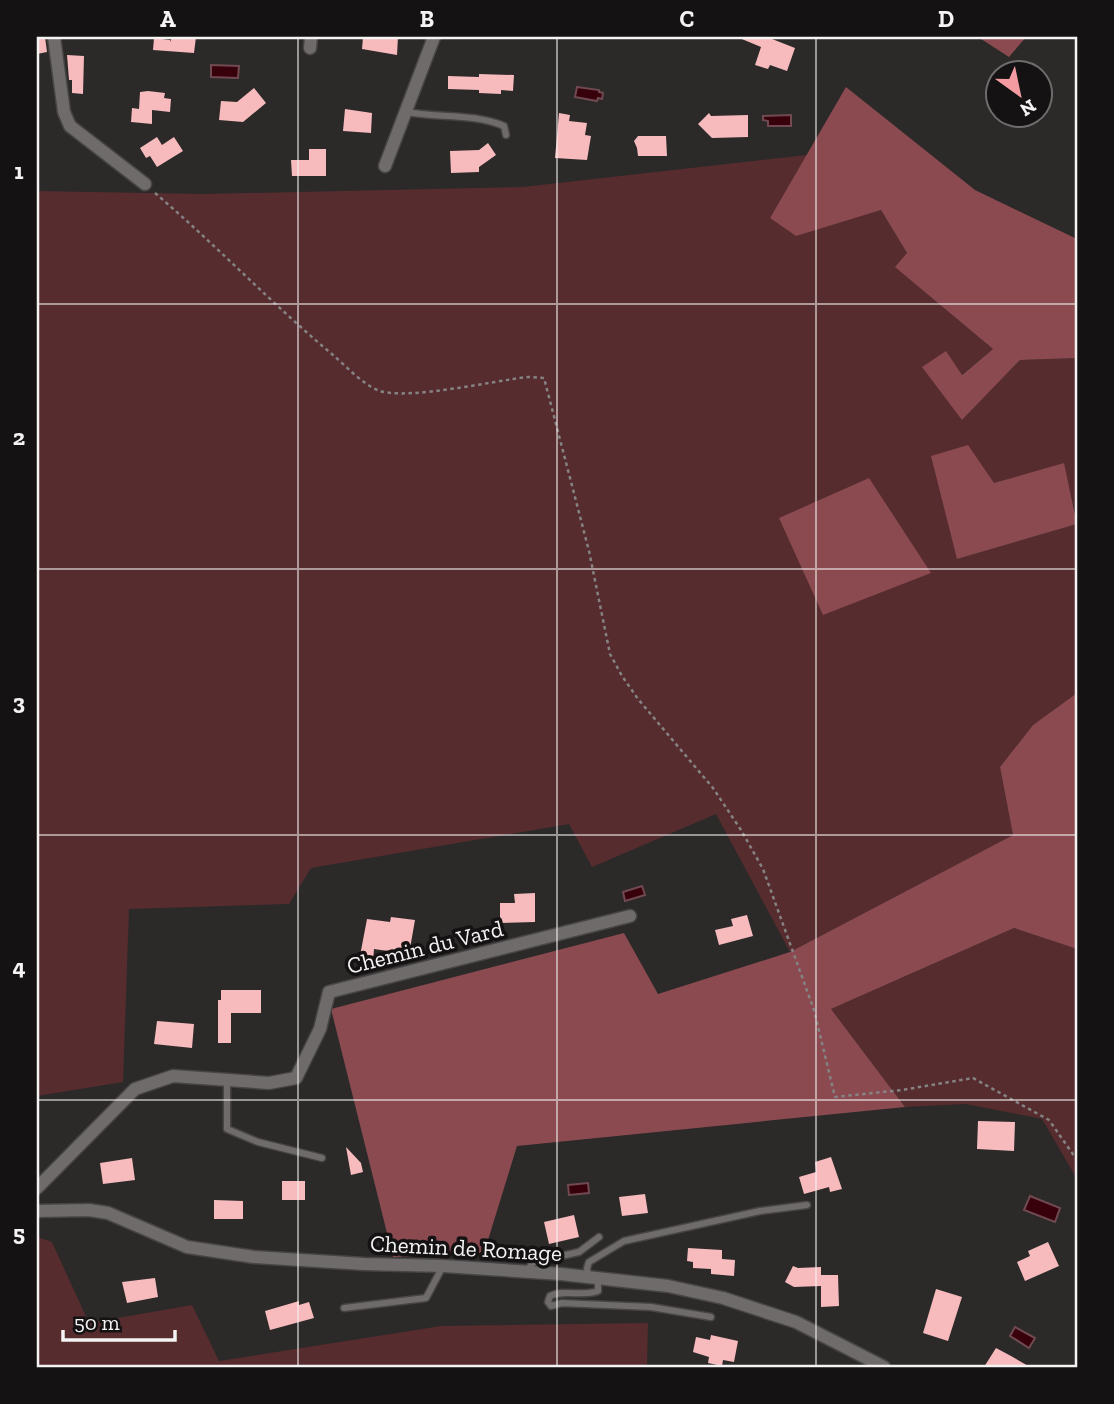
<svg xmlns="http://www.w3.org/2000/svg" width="1114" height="1404" viewBox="0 0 1114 1404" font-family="'Zilla Slab',serif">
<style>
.green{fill:#562c2f}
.forest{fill:#8a4a50}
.water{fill:#37000b;stroke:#704951;stroke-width:2}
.building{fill:#f7bbbe}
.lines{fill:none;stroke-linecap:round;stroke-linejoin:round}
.lane-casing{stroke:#464444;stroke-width:9}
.street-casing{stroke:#464444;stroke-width:15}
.path{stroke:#868383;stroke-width:2.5;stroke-dasharray:3.5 3.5;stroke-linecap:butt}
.lane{stroke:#6f6b6b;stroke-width:6}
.street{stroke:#6f6b6b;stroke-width:12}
.grid{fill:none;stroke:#f5f3f3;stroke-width:2;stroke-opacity:0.55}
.labels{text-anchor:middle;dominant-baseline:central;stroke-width:7;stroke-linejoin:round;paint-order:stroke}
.street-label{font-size:23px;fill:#f5f3f3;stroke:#141212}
.neatline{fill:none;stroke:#f5f3f3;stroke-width:2.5}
.grid-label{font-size:23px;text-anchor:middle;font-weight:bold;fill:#f5f3f3}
</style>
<rect width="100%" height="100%" fill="#2c2929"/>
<path class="green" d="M 807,155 L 770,218 L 796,235 L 881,210 L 907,253 L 896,267 L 993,349 L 961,375 L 962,420 L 1020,360 L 1077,358 L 1077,519 L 1063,463 L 957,559 L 1077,524 L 1077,693 L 1033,725 L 1000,767 L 1013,835 L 790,952 L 716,814 L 592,867 L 569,824 L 311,868 L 289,904 L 129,909 L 123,1082 L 37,1096 L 37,191 L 203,194 L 523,187 Z
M 1014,928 L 1077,949 L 1077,1179 L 1042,1119 L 966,1104 L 905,1107 L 831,1009 Z
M 37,1237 L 52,1242 L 89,1323 L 192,1305 L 219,1361 L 441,1326 L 648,1323 L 647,1367 L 37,1367 Z"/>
<path class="forest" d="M 978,37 L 1026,37 L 1009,57 Z
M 846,87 L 975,190 L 1077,239 L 1077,358 L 1020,360 L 962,420 L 922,367 L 946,351 L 962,375 L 993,349 L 895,267 L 907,253 L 881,210 L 796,236 L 770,218 Z
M 968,445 L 994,483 L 1064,463 L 1077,524 L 957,559 L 931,456 Z
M 869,478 L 931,573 L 823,615 L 779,518 Z
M 1077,693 L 1077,949 L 1014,928 L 831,1009 L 905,1107 L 517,1146 L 484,1253 L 393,1257 L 331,1009 L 624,933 L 658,994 L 790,952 L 1013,835 L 1000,767 L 1033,725 Z"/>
<path class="water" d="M 211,65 L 239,66 L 238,78 L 211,77 Z
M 577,87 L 599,90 L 599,92 L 603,93 L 602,99 L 598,98 L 597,101 L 575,97 Z
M 791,115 L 791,126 L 768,126 L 768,121 L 763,120 L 763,116 Z
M 642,886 L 645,895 L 625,901 L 623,892 Z
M 588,1183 L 589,1193 L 569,1195 L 568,1185 Z
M 1030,1196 L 1060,1208 L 1055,1222 L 1024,1210 Z
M 1015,1327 L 1035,1338 L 1029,1348 L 1010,1336 Z"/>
<path class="building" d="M 37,37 L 45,37 L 47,52 L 37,54 Z
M 172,37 L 196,37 L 194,53 L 153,50 L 154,38 L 170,40 L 170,42 Z
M 363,37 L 398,37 L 397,55 L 362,49 Z
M 737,37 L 767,37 L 795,48 L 787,71 L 770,65 L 768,69 L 755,65 L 761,47 Z
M 67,55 L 84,56 L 83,94 L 72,93 L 72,80 L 69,80 Z
M 479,74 L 514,75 L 513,91 L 501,90 L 501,94 L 479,93 L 479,90 L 448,89 L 448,76 L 479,77 Z
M 254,88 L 266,103 L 243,122 L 219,120 L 221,101 L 237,102 Z
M 148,91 L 165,93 L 164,98 L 171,99 L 170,112 L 152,110 L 152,124 L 131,122 L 132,108 L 139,109 L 140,92 Z
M 345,109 L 372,113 L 371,133 L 343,131 Z
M 559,113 L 570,115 L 569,121 L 587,123 L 585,135 L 591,136 L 587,160 L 555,158 Z
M 709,113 L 711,116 L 748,115 L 748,137 L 712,138 L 698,124 Z
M 638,136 L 666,136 L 667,156 L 638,156 L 637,148 L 634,141 Z
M 157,137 L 162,145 L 174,137 L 183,151 L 157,167 L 150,156 L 146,158 L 140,148 Z
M 488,143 L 496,155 L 479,167 L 479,172 L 451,173 L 450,151 L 479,150 Z
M 309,149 L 326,149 L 326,176 L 292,176 L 291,160 L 309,160 Z
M 535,893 L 535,922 L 500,923 L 500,903 L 515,903 L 514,894 Z
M 747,915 L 753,936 L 719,945 L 715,930 L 733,926 L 731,919 Z
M 391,917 L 415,920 L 409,954 L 374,949 L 373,961 L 359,961 L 367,919 L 390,922 Z
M 221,990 L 261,990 L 261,1013 L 231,1013 L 231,1043 L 218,1043 L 218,1000 L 221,1000 Z
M 157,1021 L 194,1024 L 192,1048 L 154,1044 Z
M 978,1121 L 1015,1122 L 1014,1151 L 977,1149 Z
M 346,1147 L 361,1163 L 363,1172 L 351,1175 Z
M 831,1157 L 842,1189 L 830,1192 L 829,1187 L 804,1194 L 799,1177 L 816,1172 L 815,1162 Z
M 132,1158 L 135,1180 L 103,1184 L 100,1163 Z
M 282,1181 L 305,1181 L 305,1200 L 282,1200 Z
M 645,1194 L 648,1213 L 622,1216 L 619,1197 Z
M 214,1200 L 243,1201 L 243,1219 L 214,1219 Z
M 574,1215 L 579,1237 L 549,1244 L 544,1222 Z
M 1048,1242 L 1059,1266 L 1025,1281 L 1017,1262 L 1030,1256 L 1028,1251 Z
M 688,1248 L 722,1250 L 722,1259 L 735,1260 L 734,1276 L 711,1274 L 711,1269 L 693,1268 L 693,1262 L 687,1261 Z
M 793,1266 L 798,1268 L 821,1267 L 821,1275 L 838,1275 L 839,1306 L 821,1307 L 821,1286 L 794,1287 L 785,1282 Z
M 155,1278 L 158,1297 L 127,1303 L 122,1282 Z
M 936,1289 L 962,1297 L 948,1341 L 923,1333 Z
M 299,1301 L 299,1305 L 309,1302 L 314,1318 L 270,1330 L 265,1311 Z
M 711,1335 L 738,1341 L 734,1362 L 723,1360 L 722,1366 L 708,1363 L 709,1357 L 693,1352 L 696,1337 L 710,1340 Z
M 996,1348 L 1011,1356 L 1030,1367 L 984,1367 Z"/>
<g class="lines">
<defs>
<path id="lane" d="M 406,112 C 438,118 473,113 504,126 L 506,135
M 227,1080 L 227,1129 L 258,1142 L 322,1158
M 526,1271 L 534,1262 L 579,1252 L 599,1237
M 344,1308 L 426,1298 L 443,1266
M 711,1317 L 651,1307 L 562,1303 L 551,1306 L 548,1302 L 550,1296 C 564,1289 582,1297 598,1291 L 598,1281 L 588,1276 L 587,1268 L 589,1262 L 624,1241 L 760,1211 L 807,1205"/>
<path id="street" d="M 54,37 L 64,112 L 70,126 L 145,184
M 310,48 L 311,37
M 385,166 L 434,37
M 37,1188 L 135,1089 L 173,1076 L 269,1083 L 296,1078 L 320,1029 L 329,992 L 630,916
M 37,1211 L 89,1210 L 108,1213 L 187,1247 L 254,1257 L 364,1264 L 443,1266 L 561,1274 L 668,1286 L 723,1298 L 796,1322 L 884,1367"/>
</defs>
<use href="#lane" class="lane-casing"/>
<use href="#street" class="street-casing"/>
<path class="path" d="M 155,193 C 216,245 272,304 333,355 C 346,366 363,385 380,391 C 410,400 492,381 528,377 L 544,378 L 589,551 L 610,654 L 622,676 L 638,699 L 713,788 L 741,830 L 763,869 L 814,1010 L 835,1097 L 902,1090 L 973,1078 L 1049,1120 L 1077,1160"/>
<use href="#lane" class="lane"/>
<use href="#street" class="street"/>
</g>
<path class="grid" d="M 298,37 L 298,1367M 557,37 L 557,1367M 816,37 L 816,1367M 37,304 L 1077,304M 37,569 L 1077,569M 37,835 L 1077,835M 37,1100 L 1077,1100"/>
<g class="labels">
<g class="street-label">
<text transform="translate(425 947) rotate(-14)">Chemin du Vard</text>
<text transform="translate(466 1248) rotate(3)">Chemin de Romage</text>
</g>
</g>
<rect width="1114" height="1404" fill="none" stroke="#141212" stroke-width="77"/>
<g transform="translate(1019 94) rotate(147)"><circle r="33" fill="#141212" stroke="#6e6c6c" stroke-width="2"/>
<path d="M0-5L12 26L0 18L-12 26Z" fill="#f49aa1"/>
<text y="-10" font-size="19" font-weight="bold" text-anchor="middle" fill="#f5f3f3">N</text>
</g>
<path d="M63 1330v10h112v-10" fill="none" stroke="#f5f3f3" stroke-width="3.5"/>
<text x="74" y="1330" font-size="21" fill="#f5f3f3" stroke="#141212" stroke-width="5" paint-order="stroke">50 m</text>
<rect x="38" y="38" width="1038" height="1328" class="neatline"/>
<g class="grid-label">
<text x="168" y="27">A</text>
<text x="427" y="27">B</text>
<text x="687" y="27">C</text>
<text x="946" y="27">D</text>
<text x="19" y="179">1</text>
<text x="19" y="445">2</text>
<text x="19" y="710">3</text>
<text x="19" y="975">4</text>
<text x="19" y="1241">5</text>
</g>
</svg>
